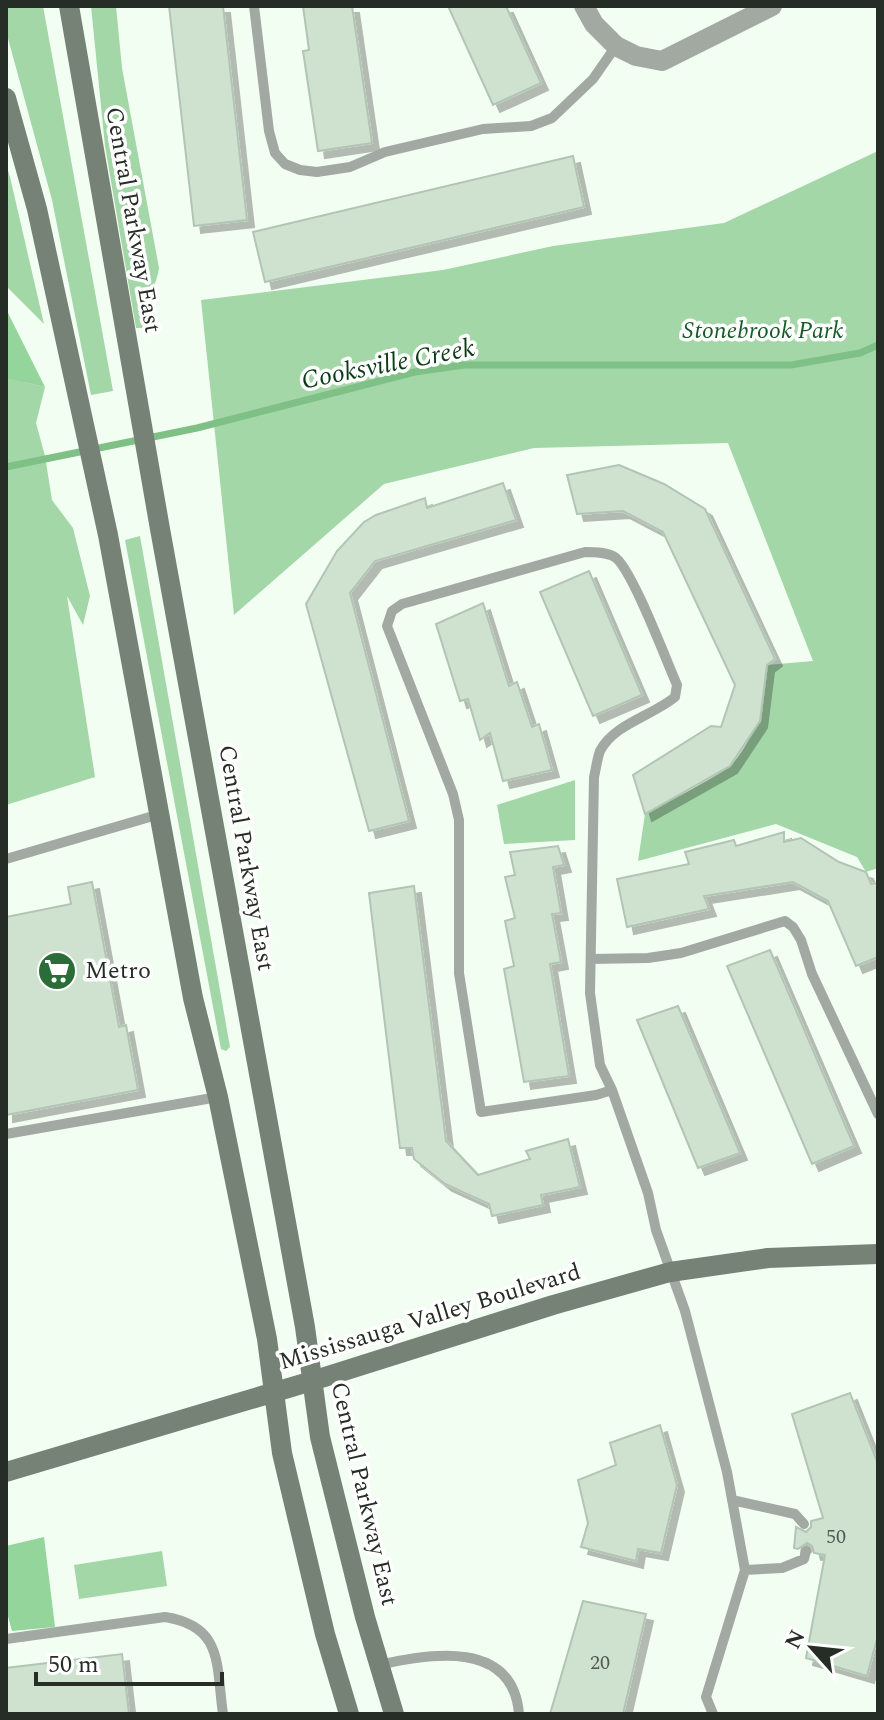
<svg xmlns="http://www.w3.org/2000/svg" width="884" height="1720" viewBox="0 0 884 1720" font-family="Spectral,serif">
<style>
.green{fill:#a3d7a8}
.forest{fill:#93d59b}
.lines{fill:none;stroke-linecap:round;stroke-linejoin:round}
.stream{stroke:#7fc087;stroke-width:7}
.building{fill:#cfe2d0;stroke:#b2c5b4;stroke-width:2;filter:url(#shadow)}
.lane{stroke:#a1a9a2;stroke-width:10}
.street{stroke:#a1a9a2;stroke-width:20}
.secondary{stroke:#778277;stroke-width:20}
.labels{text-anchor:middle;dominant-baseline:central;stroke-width:7;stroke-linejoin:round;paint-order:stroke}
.number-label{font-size:20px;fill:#505a50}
.street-label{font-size:24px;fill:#252d26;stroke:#fff}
.park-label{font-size:24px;font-style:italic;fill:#155b26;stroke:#fff}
.poi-label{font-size:24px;fill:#252d26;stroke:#fff;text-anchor:start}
.water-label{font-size:26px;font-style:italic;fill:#0b3c17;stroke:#fff}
</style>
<defs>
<filter id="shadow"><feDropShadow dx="7" dy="7" stdDeviation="0" flood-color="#0004"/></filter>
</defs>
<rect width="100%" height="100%" fill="#f3fef3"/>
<path class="green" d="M 6,6 L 43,6 L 113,391 L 91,395 L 52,200 L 6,31 Z
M 91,6 L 116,6 L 122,68 L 159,268 C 156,290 140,309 143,328 L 136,328 L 105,146 Z
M 878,151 L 878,868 L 866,872 L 857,857 L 776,824 L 638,861 L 645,814 C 671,799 702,786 727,768 C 755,747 763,697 767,665 L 813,661 L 728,443 L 534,448 L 384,484 L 234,615 L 201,300 L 443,270 L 553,246 L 724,223 Z
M 6,164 L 10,177 L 44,324 L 6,286 Z
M 6,317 L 24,382 L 45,387 L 36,423 L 45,456 L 52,500 L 73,528 L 90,596 L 83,625 L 67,596 L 95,777 L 6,805 Z
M 140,536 L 230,1047 L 226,1051 L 221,1049 L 125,540 Z
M 575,780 L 575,840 L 504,844 L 497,805 Z
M 162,1551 L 167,1586 L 79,1599 L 74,1565 Z"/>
<path class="forest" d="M 6,309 L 45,387 L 6,378 Z
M 44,1537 L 55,1627 L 12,1631 L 6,1609 L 6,1546 Z"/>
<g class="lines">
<path class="stream" d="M 6,467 L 197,428 L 415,372 L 464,365 L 791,365 L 860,353 L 878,345"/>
</g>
<path class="building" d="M 169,6 L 223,6 L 247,220 L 194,226 Z
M 303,6 L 352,6 L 372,143 L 318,151 L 303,51 L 309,50 Z
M 448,6 L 506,6 L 541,83 L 493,105 Z
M 573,156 L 584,207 L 265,282 L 253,232 Z
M 619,465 L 664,484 L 705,509 L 775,659 L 767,665 L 760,721 L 730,766 L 645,814 L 633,775 L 711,726 L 721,727 L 735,685 L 663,532 L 623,511 L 577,514 L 567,475 Z
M 503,483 L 516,520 L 375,561 L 350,593 L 409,821 L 369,831 L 306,604 L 337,551 L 364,522 L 376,515 L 425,498 L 427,508 Z
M 589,571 L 642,695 L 593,716 L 540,592 Z
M 483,603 L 509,686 L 517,682 L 532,727 L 539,724 L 552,770 L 503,781 L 490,733 L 480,740 L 468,699 L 460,701 L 436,624 Z
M 784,832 L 784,842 L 801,838 L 839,862 L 866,872 L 871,884 L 878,883 L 878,957 L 856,966 L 828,901 L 793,882 L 704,896 L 709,909 L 627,927 L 617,879 L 689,864 L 685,852 L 734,840 L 736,846 Z
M 558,846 L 564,865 L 553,867 L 561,913 L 552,914 L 561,962 L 550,964 L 569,1076 L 524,1082 L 504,969 L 514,966 L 505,921 L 515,918 L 505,877 L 515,875 L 510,852 Z
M 92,882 L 119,1027 L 126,1025 L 138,1090 L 6,1115 L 6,917 L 71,904 L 68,887 Z
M 414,886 L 446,1141 L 478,1175 L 530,1159 L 526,1151 L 568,1139 L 580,1187 L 541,1195 L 543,1205 L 492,1216 L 489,1204 L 445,1184 L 414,1159 L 412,1148 L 400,1148 L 369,893 Z
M 770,950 L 854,1146 L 812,1164 L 727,966 Z
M 678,1006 L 740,1153 L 698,1168 L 637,1020 Z
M 850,1393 L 878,1464 L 878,1635 L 867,1676 L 806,1658 L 825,1555 L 814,1553 L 812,1546 L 807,1543 L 798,1549 L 794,1548 L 796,1527 L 806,1532 L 811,1527 L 811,1521 L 823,1518 L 792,1414 Z
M 660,1425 L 677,1485 L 661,1553 L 638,1549 L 636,1561 L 581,1547 L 588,1523 L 578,1480 L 616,1465 L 610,1443 Z
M 583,1601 L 646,1614 L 623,1714 L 550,1714 Z
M 122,1654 L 129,1714 L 6,1714 L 6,1668 Z"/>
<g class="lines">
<path class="lane" d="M 254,6 L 269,131 L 275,153 L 285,164 L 300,170 L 317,172 L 350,167 L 385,152 L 483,129 L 531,126 L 552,118 L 593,79 L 616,46
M 6,859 L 160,814
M 591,959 L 648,958 L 681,953 L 785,921 L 793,927 L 801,940 L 812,974 L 878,1114
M 612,1090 L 596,1095 L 481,1112 L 459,973 L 459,820 L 453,794 L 387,626 L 392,611 L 402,604 L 585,552 C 595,552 608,552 616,558 C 633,572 666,660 677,685 L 675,697 C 652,716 614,724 600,751 C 597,759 596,769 594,777 L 590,993 L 600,1065 L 612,1090 L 648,1193 L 656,1230 L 685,1311 L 727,1472 L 745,1570 L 706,1697 L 713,1714
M 6,1134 L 218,1097
M 732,1500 L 795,1514 L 804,1524
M 745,1570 L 782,1568 L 804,1559 L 806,1551
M 6,1639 L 165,1617 C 224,1626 216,1666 223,1714
M 379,1665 C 431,1653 513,1640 519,1714"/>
<path class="street" d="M 584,6 L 594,24 L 616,46 L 636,56 L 662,61 L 772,6"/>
<path class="secondary" d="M 69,6 L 160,529 L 305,1327 L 320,1437 L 365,1617 L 394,1714
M 6,98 L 37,209 L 108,535 L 193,998 L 218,1097 L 267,1339 L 282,1453 L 325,1634 L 349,1714
M 6,1472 L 312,1381 L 553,1305 L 670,1272 L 768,1258 L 878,1254"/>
</g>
<defs>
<symbol id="supermarket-disc" viewBox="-11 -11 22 22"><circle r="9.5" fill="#2b6d38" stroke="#fff"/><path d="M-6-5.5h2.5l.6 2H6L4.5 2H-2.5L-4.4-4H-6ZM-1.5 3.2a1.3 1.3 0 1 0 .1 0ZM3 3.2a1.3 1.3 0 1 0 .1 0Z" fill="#fff"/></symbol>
</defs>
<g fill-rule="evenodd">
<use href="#supermarket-disc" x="35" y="949" width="44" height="44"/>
</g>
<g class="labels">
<g class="number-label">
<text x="836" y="1537">50</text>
<text x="600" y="1663">20</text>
</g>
<g class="street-label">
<text transform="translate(133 220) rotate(80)">Central Parkway East</text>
<text transform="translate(246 858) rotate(80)">Central Parkway East</text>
<text transform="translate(430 1317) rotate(-17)">Mississauga Valley Boulevard</text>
<text transform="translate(364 1494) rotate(77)">Central Parkway East</text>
</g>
<g class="park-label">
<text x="763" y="331">Stonebrook Park</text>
</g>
<g class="poi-label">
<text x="85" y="971">Metro</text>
</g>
<g class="water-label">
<text transform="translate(388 364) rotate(-11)">Cooksville Creek</text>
</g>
</g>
<rect width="884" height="1720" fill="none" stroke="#252d26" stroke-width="16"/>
<g transform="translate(812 1648) rotate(297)" stroke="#ffffff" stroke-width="6" paint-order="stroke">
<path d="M0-6L14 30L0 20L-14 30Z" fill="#252d26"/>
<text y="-12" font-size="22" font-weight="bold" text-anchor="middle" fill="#252d26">N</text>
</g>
<path d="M36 1672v12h186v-12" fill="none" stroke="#252d26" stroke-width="4"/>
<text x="48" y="1672" font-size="24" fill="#252d26" stroke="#ffffff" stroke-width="6" paint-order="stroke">50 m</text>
</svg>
